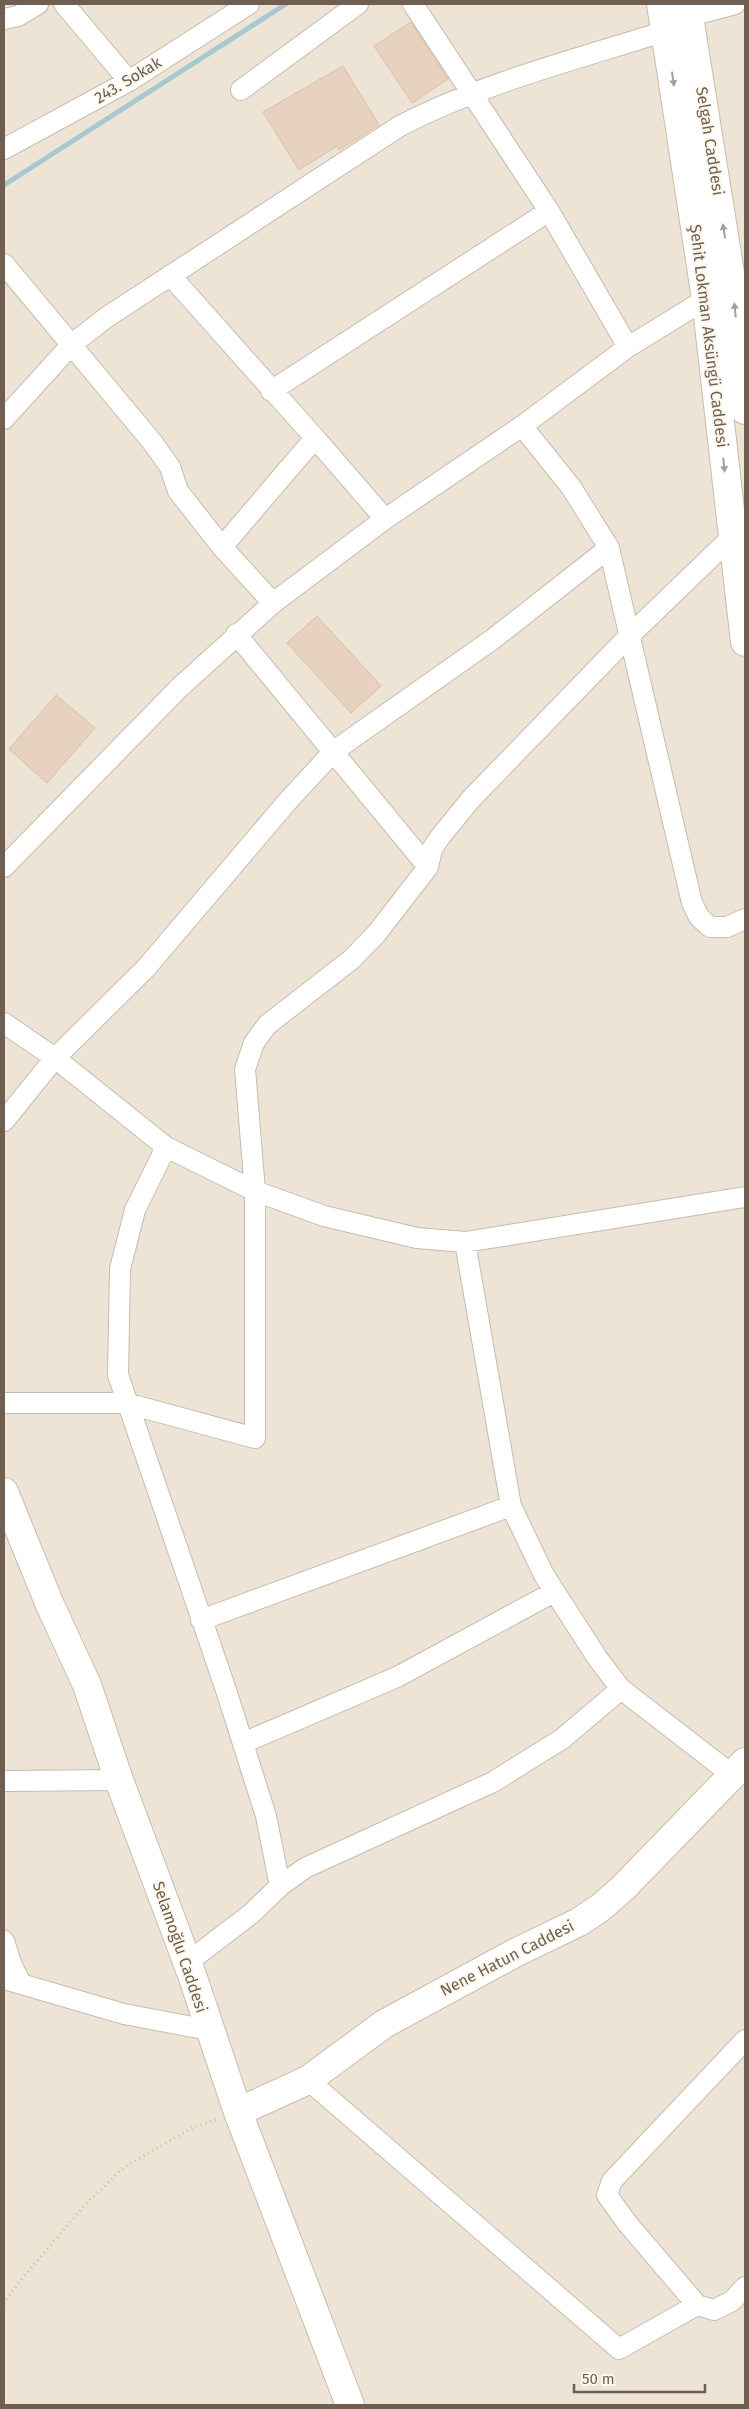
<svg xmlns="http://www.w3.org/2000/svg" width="749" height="2409" viewBox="0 0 749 2409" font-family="'Fira Sans',sans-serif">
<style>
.residential{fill:#ede4d5}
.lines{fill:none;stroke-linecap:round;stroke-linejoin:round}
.stream{stroke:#a7c7d1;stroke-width:5}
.building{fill:#e6d2bf;stroke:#dcbfa6}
.street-casing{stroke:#c7bbae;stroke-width:22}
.secondary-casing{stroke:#cabcac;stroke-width:30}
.path{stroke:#d0bba7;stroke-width:3;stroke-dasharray:1 4;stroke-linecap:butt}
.street{stroke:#fff;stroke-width:20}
.secondary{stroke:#fff;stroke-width:28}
.oneway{fill:#a99e96}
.labels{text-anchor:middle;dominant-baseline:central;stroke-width:4;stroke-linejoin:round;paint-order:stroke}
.street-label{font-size:16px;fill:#705e50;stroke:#fdf8ee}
</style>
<rect width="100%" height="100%" fill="#faf4e8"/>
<path class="residential" d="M 4,4 L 745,4 L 745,2405 L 4,2405 Z"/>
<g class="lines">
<path class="stream" d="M 4,185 L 286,4"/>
</g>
<path class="building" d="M 411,22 L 448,79 L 412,103 L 374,46 Z
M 343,66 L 379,125 L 339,150 L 337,146 L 299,170 L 263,112 Z
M 317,616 L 381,686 L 351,713 L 287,643 Z
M 56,695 L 95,728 L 47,783 L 9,749 Z"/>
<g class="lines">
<defs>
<path id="street" d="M 64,4 L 129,81
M 413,4 L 549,211 L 628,347
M 690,16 L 735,4
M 4,19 L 18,16 L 38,4
M 241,90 L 358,4
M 4,149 L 129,81 L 249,4
M 4,264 L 153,443 L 170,467 L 178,491 L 222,547 L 273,603
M 170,275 L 315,438 L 222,547
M 271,391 L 549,211
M 4,419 L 72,344 L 107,317 L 400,126 C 483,83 577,59 666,31
M 522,426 L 571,487 L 609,548 L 692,903 L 699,917 L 710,927 L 727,927 L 745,919
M 315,438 L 385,519
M 4,867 L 179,688 L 273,603 L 385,519 L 522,426 L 628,347 L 706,299
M 428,867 L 432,849 L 440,837 L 471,799 L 628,637 L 732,537
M 4,1023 L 55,1058 L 166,1147 L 255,1191 L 324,1216 L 417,1238 L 465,1242 L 745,1197
M 4,1121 L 55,1058 L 146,968 L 287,802 L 334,751 L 493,639 L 609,548
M 166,1147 L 135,1210 L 120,1269 L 118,1375 L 226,1690 L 266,1816 L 280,1886
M 465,1242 L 511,1506 L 544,1575 L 598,1659 L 621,1689 L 731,1774
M 4,1403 L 126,1403 L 255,1438 L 255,1191 L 245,1069 L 254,1043 L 267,1025 L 352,959 L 377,933 L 428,867 L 236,634
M 201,1620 L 511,1506
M 243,1743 L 397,1677 L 554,1592
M 4,1781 L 119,1780
M 4,1941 L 12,1966 L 21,1983
M 188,1962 L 251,1914 L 280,1886 L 305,1868 L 493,1782 L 562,1739 L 621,1689
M 4,1979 L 124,2014 L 209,2030
M 745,2040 L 612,2181 L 607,2195 L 627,2223 L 697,2305 L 714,2310 L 732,2301 L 745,2287
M 308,2080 L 619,2349 L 697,2305"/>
<path id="secondary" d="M 661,4 L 706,299 L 745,642
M 687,4 L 731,279 L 745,410
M 4,1492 L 50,1605 L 87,1685 L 119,1780 L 192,1975 L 238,2112 L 350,2405
M 238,2112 L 308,2080 L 384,2024 L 513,1954 L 579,1922 L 600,1908 L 623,1888 L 745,1762"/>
</defs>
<use href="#street" class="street-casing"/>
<use href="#secondary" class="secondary-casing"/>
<path class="path" d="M 4,2304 L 19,2282 L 85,2205 L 123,2168 L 194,2127 L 219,2119"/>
<use href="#street" class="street"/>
<use href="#secondary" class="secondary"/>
</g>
<defs><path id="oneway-solid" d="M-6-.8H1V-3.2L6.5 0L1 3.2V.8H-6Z" transform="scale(1.25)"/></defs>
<g class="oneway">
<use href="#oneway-solid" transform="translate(673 79) rotate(82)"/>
<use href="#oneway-solid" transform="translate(724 231) rotate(-99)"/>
<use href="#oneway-solid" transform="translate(735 310) rotate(-96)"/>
<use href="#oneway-solid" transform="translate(724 465) rotate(84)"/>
</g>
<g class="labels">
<g class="street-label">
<text transform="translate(128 80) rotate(-31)">243. Sokak</text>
<text transform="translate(710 141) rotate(81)">Selgah Caddesi</text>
<text transform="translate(709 336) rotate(83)">Şehit Lokman Aksüngü Caddesi</text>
<text transform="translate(180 1947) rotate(71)">Selamoğlu Caddesi</text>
<text transform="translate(507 1958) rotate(-27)">Nene Hatun Caddesi</text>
</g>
</g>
<rect width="749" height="2409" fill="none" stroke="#705e50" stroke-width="10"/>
<path d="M574 2384v8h131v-8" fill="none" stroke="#705e50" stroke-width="2.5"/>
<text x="582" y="2384" font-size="15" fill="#705e50" stroke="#fdf8ee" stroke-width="4" paint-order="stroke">50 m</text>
</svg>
